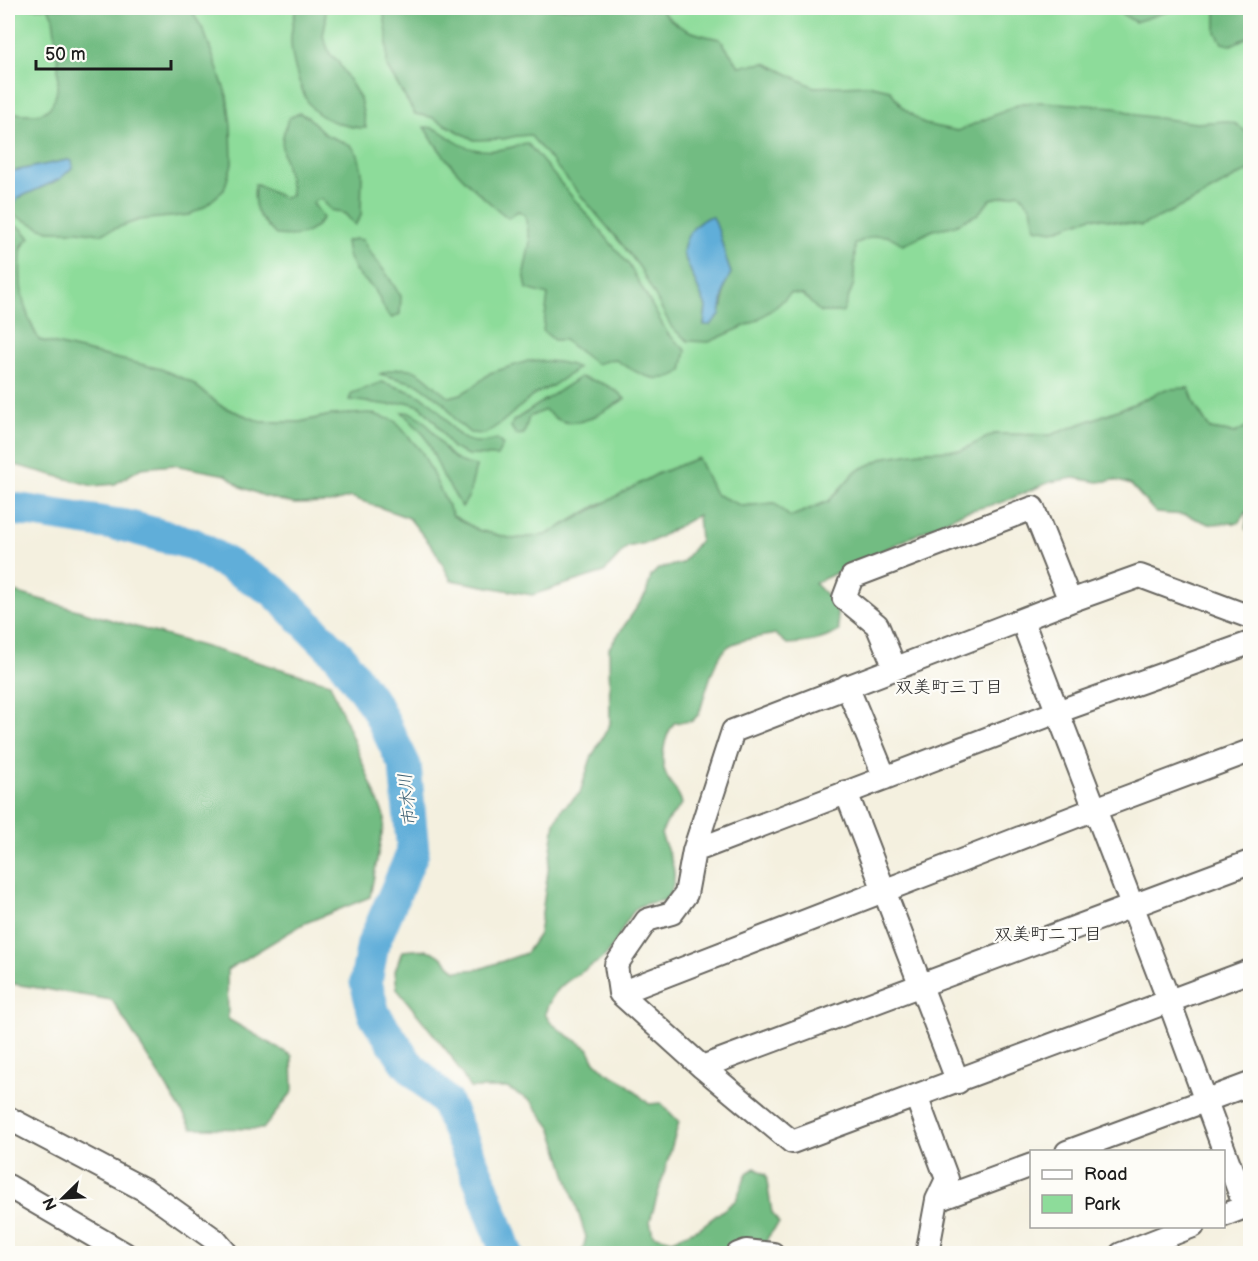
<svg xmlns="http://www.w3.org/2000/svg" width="1258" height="1261" viewBox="0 0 1258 1261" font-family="'Balsamiq Sans','Klee One',sans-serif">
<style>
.green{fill:#8ddc9a;stroke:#547c5b;stroke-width:1.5}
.forest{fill:#72bc82;stroke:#476c4f;stroke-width:1.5;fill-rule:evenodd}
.water{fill:#60aed9;stroke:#3e657a;stroke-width:1.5}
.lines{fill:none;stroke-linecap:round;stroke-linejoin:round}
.river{stroke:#60aed9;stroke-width:33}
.minor-casing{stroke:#686660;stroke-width:26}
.minor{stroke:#fff;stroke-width:22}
.labels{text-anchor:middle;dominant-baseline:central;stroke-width:4.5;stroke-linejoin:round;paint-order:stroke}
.neighbourhood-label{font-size:18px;fill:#1c1c1c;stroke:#fdfcf7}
.water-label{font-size:18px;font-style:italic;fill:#3b5e71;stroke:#fdfcf7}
</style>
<rect width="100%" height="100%" fill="#fdfcf7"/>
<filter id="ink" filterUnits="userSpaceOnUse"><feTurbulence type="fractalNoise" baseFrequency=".0167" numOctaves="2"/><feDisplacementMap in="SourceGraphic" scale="12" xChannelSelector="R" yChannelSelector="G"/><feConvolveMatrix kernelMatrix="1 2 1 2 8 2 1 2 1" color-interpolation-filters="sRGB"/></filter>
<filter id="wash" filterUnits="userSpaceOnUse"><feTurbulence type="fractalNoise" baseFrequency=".008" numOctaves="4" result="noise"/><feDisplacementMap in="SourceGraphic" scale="24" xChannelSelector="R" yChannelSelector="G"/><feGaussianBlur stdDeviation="1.35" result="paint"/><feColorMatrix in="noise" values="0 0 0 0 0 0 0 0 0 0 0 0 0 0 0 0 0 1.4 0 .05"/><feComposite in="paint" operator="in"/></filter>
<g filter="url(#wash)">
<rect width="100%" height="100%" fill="#f4f0df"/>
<path class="green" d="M 8,8 L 1250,8 L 1250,425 L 1235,433 L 1210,429 L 1196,407 L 1189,388 L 1151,396 L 1134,404 L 1051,435 L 994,434 L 962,450 L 927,451 L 856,471 L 829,501 L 790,517 L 774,503 L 742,506 L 715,494 L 601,503 L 546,535 L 513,539 L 478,530 L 453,516 L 441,494 L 331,415 L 300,422 L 261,422 L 221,406 L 191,382 L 39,340 C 25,315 6,261 29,238 L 20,228 L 8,224 Z"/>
<path class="forest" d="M 48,8 L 190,8 L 204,31 L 227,96 L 231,125 L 232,164 L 224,190 L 204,207 L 189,215 L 139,220 L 100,234 L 78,231 L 48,231 L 9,213 L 18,198 L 60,179 L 68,160 L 14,171 L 8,167 L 8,112 C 17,113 32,116 41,113 C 69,105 55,40 53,17 Z
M 296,8 L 325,8 L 326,20 L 323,36 L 330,54 L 337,60 L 360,98 L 366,128 C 350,128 326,122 314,110 C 301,97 291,58 291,40 C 291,29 294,18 296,8 Z
M 383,8 L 659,8 C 677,29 693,34 720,39 L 739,66 L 766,63 L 814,87 L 868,85 L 890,90 L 902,107 L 924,124 L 958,131 L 1022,103 L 1044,102 L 1115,107 L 1136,115 L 1196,123 L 1225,121 L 1236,124 L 1250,135 L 1250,171 L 1241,174 L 1195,200 L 1141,226 L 1092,217 L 1053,231 L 1035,228 L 1031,207 L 1019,193 L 991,199 L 978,214 L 953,226 L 933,230 L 903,245 C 885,230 874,235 855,244 L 854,283 L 843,312 L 820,312 L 803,295 L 791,293 L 777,306 L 754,322 L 709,342 L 688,341 L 672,328 L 640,268 L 624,247 L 530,135 L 517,136 L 503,139 L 474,140 L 431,117 L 415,114 L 387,67 L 387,34 ZM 712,217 C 722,235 723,254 731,273 L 725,285 L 723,306 L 704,324 L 706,307 L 683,253 Z
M 1112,8 L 1179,8 L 1135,22 Z
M 1216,8 L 1250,8 L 1250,36 L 1231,45 L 1222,43 L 1216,32 Z
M 299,113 L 308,117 L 326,135 L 351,145 L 358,155 L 362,171 L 361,216 L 355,225 L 345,214 L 331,210 L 322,200 L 318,199 L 313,203 L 323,218 C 309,237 298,237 276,235 C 258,216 252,211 255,184 L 284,198 L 291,195 C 290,162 273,153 289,118 Z
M 424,127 C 438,127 442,133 453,140 C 475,156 502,151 526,143 L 529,145 L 629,265 L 668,334 L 686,350 L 682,371 C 657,388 637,373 614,359 L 596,364 L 564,340 L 554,340 L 543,331 L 548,295 L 527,289 L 524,272 L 530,242 L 525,215 L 518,211 L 508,218 C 473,190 447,165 424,127 Z
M 8,224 L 21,228 L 30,238 L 22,245 C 18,282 21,308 39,340 L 161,369 L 191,382 L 221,406 L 261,422 L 300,422 L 331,415 L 370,413 L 395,421 L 422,452 L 453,516 L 478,530 L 513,539 L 546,535 L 657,474 L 698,458 L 715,494 L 742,506 L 774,503 L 790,517 L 829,501 L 856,471 L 886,457 L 927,451 L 962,450 L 994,434 L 1051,435 L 1134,404 L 1166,389 L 1189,388 L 1196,407 L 1210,429 L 1235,433 L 1250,425 L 1250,533 L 1246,529 L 1247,511 L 1238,523 L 1209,524 L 1186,515 L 1156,513 L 1131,485 L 1115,480 L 1098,482 L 1074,478 L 1050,482 L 1003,502 L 964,512 L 815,583 L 836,605 L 839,631 C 822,641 807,643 787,644 L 775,634 C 761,637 741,639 729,646 C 713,657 705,696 699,714 L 692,721 L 674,723 C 665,735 659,760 666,774 C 670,786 680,792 682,804 L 667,822 L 661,834 C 670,859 683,875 666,900 C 657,902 642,902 635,910 C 622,923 618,945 604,957 C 581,976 554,980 545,1014 L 550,1022 L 564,1033 L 588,1048 L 594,1060 L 606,1072 L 626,1083 L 649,1104 L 661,1103 L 679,1122 L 650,1221 L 653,1235 L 672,1240 L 701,1227 L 736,1200 L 747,1173 L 755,1168 L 766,1175 L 772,1213 L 779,1223 L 768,1237 L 763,1253 L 582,1253 L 586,1237 L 552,1129 L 531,1101 L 507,1088 L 470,1088 L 451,1056 L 397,989 L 395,971 L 402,951 C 433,948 434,949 456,971 L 480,969 L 526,953 L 539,934 L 555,822 L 562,809 L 580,793 L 591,758 L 610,724 L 609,648 L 646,594 L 651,576 L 658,569 L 682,563 L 700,540 L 698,515 L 651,542 L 627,547 L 604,572 L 532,595 L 451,580 L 434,549 L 409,518 L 351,497 L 330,503 L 294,504 L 264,496 L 241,487 L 226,475 L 174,465 L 141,468 L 115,484 L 93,486 L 8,463 Z
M 355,239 L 363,240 C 370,255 373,256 382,268 C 389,276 394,287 401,296 L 400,314 L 392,318 L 387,314 L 375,290 L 356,272 L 348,256 L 346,241 Z
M 528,361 C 545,361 562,360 578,368 L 552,386 L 535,394 L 501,423 L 485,434 L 470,433 L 456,421 L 444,403 L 418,384 L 380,374 C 418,359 420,377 449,397 L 461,394 L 473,387 L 490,373 Z
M 580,377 C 597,381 613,385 625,399 C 605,410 579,431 557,419 C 553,417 549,413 545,410 L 529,417 L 524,434 L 516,435 L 511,427 L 513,421 Z
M 382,382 C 396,387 413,391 426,399 C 454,418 452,453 497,439 L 503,445 L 497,456 L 468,455 L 452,448 L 436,423 L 420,406 L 407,402 L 390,405 L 349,400 L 352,393 Z
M 402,412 C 429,411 435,444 454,458 C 459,463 469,464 476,466 L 469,496 L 462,507 L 444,478 L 425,436 Z
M 8,590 L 330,683 L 385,818 L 370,897 L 303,924 L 227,970 L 228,1019 L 292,1056 L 293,1091 L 263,1129 L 192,1128 L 112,1000 L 8,983 Z"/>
<path class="water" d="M 68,160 L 72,161 L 73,167 L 60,179 L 18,198 L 8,216 L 8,167 L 14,171 Z
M 708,217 L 713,217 C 722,235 723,254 731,273 L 725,285 L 720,315 L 710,325 L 704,325 L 706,307 L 683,253 C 684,237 694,224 708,217 Z"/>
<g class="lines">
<path class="river" d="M 8,508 L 126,526 L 193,544 L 274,591 L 340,657 L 376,707 L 405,766 L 413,852 L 373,944 L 366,982 L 374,1014 L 407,1063 L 446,1102 L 480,1181 L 507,1254"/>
</g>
</g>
<g filter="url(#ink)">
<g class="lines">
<defs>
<path id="minor" d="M 1250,617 L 1140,576 L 1070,601 L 733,731 L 694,851 L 686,894 L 672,913 L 647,920 L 616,965 L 620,993 L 702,1067 L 792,1142 L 1250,971
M 1022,620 L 1169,1001 L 1245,1207
M 895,668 L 877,625 L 844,598 L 852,577 L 1033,508 L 1070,601
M 847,686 L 885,778
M 846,792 L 958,1082
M 694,851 L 1057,712 L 1250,643
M 620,993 L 1095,809 L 1250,751
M 702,1067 L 1250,862
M 916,1096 L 947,1179 L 937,1200 L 927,1254
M 8,1118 L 145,1190 L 215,1240 L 227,1254
M 1067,1152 L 1250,1084
M 8,1186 L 125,1254
M 937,1200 L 1032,1165
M 1224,1215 L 1250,1205
M 738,1254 L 746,1251 L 773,1254
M 1121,1254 L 1193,1226"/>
</defs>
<use href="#minor" class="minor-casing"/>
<use href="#minor" class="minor"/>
</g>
</g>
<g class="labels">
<g class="neighbourhood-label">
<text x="949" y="687">双美町三丁目</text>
<text x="1048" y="934">双美町二丁目</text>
</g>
<g class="water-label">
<text transform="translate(408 800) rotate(-96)">市木川</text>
</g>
</g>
<rect width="1258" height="1261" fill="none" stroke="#fdfcf7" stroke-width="30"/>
<rect x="1030" y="1150" width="195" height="78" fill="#fdfcf7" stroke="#a3a29f" stroke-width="1.5"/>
<rect x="1042" y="1170" width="30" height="9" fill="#ffffff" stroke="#a3a29f" stroke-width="1.5"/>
<text x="1084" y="1180" font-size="18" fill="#1c1c1c">Road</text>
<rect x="1042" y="1195" width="30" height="18" fill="#8ddc9a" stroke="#a3a29f" stroke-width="1.5"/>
<text x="1084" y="1210" font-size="18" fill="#1c1c1c">Park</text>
<g transform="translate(63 1198) rotate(246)" stroke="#fdfcf7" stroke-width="4.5" paint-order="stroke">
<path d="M0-4.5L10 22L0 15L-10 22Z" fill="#1c1c1c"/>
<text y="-9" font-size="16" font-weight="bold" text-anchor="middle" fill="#1c1c1c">N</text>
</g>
<path d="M36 60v9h135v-9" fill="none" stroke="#1c1c1c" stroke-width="3"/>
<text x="45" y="60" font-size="18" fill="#1c1c1c" stroke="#fdfcf7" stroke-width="4.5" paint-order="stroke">50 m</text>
</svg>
